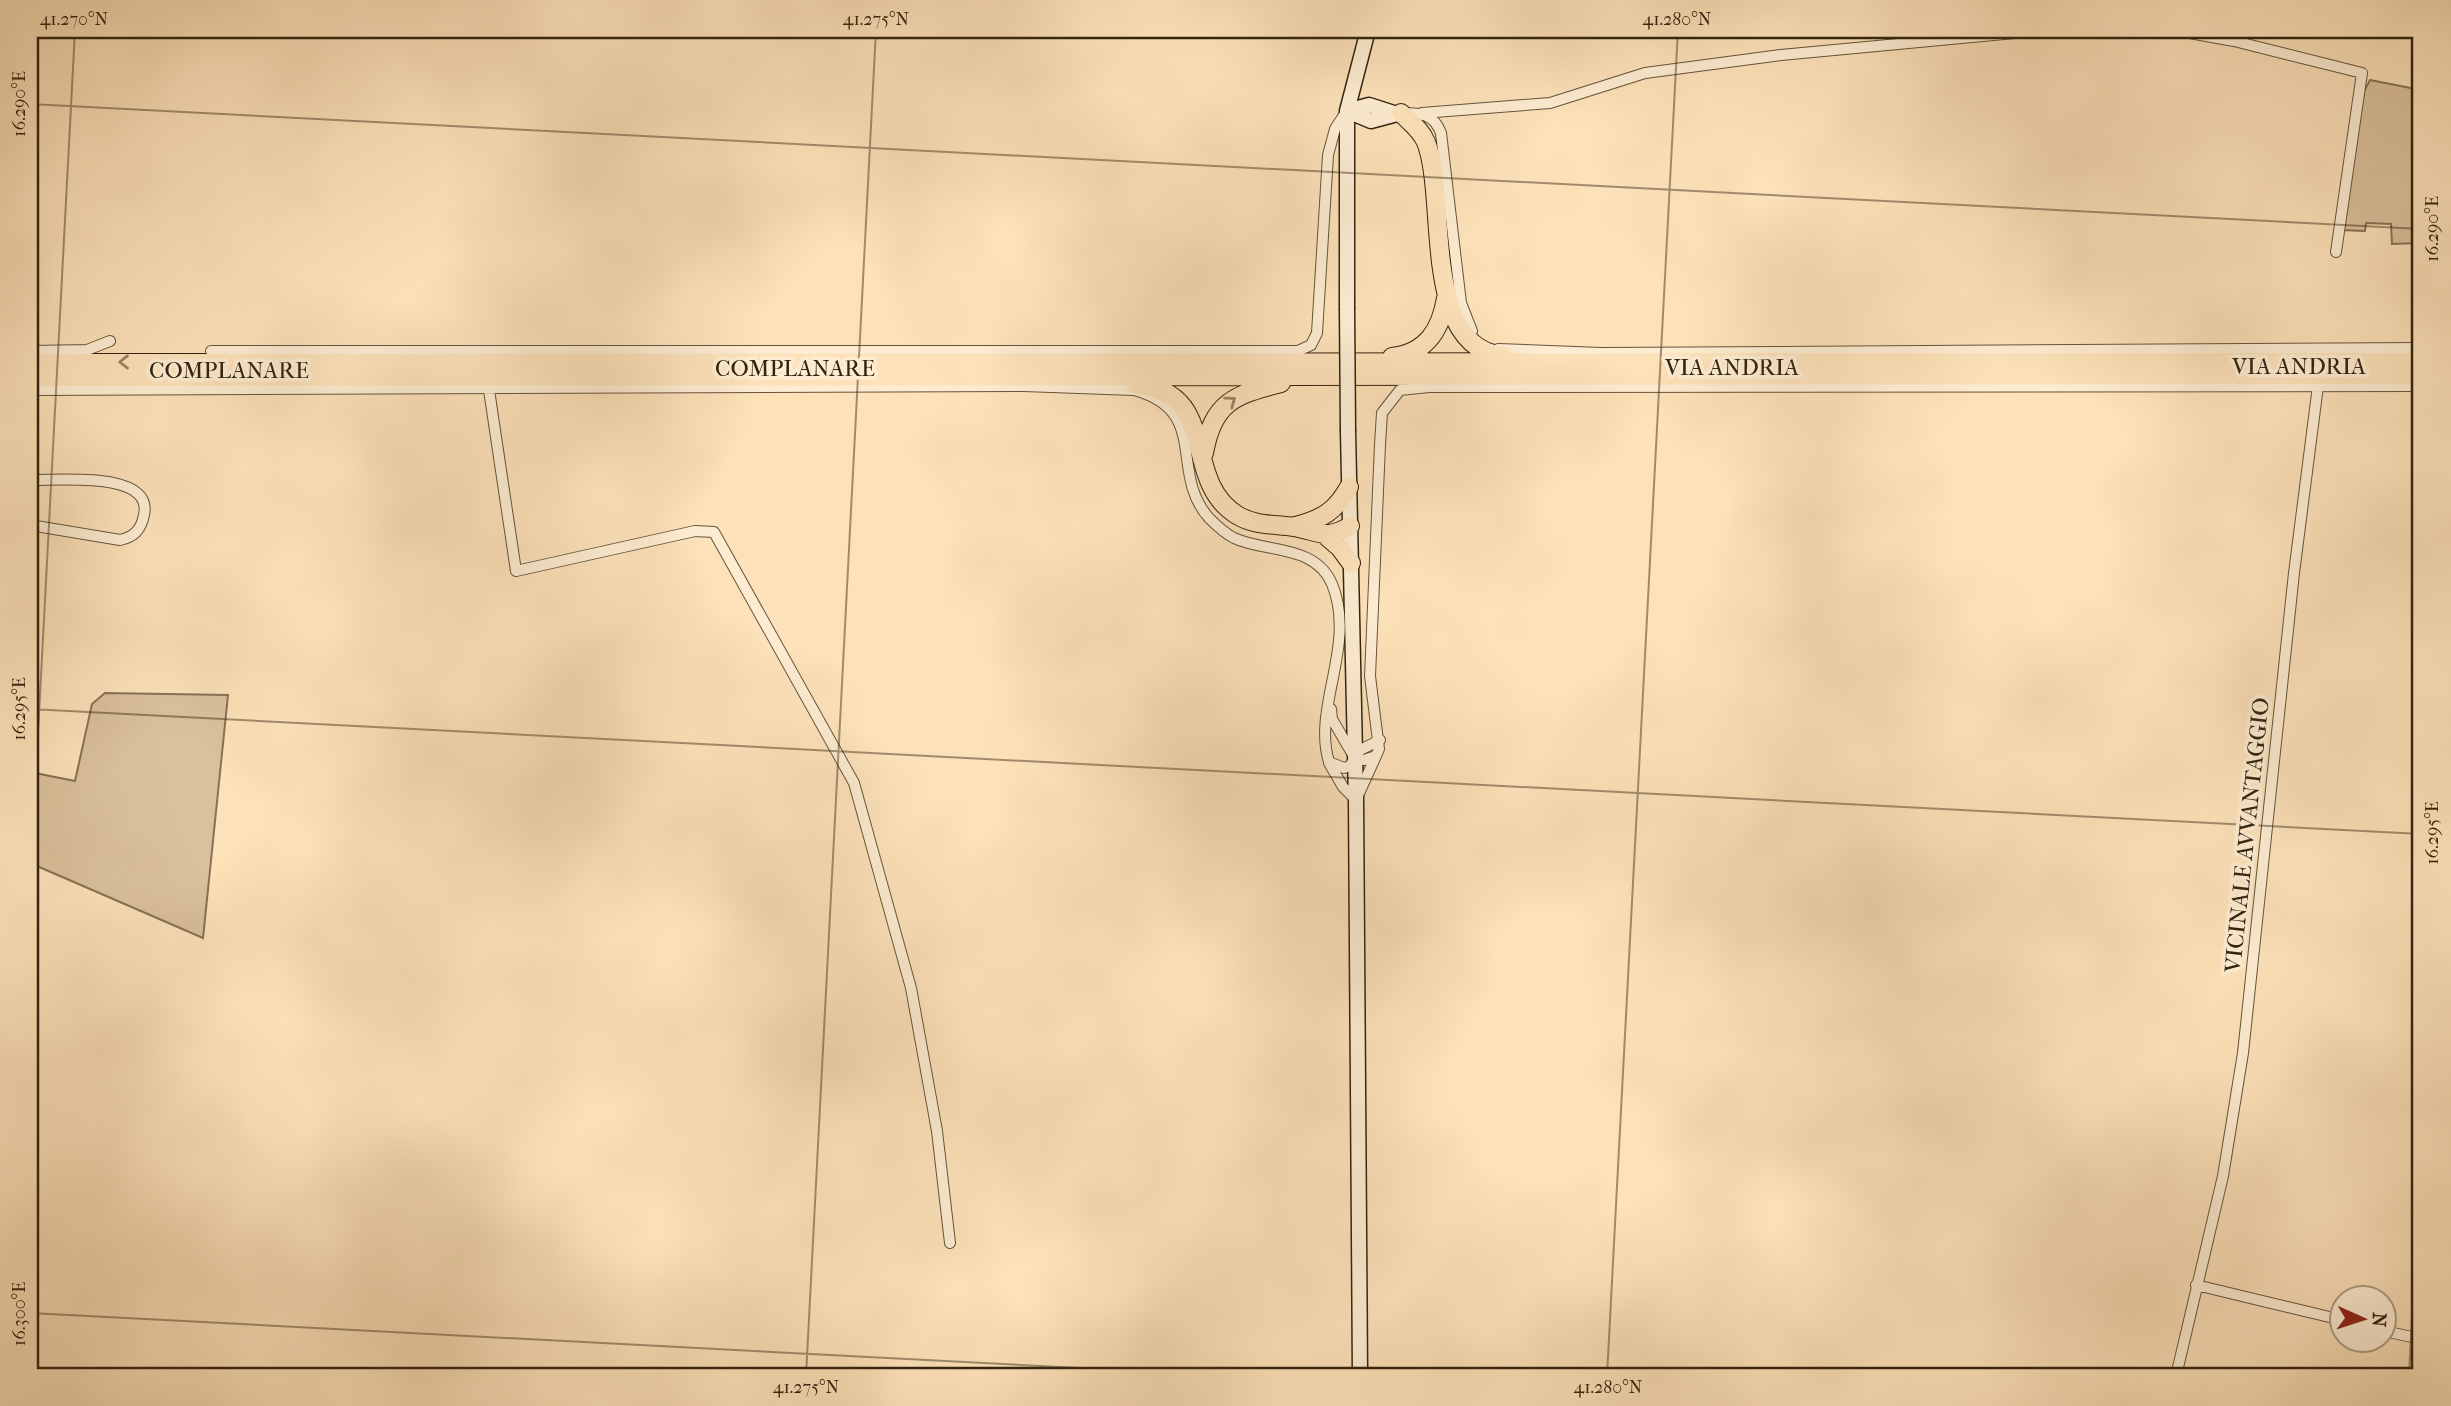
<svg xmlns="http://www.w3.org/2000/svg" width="2451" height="1406" viewBox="0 0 2451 1406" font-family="'IM FELL French Canon',serif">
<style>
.green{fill:#dac19c;stroke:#867256;stroke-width:2}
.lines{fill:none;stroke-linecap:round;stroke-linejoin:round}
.street-casing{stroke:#65533a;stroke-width:12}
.secondary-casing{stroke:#33240f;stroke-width:17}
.highway-casing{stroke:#33240f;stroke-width:20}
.street{stroke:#fdecd2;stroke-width:10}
.secondary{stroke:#fdecd2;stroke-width:14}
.highway{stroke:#fce1b9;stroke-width:18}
.secondary-bridge-casing{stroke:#33240f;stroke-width:17;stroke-linecap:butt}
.secondary-bridge{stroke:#fdecd2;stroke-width:14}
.oneway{stroke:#988264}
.ticks{fill:none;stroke:#33240f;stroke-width:2;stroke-opacity:0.45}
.labels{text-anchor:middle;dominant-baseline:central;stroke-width:7;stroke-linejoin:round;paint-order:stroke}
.street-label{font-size:23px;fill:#33240f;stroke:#fdecd2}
.neatline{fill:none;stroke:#33240f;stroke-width:2.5}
.ticks-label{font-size:18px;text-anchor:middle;fill:#33240f}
</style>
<rect width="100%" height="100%" fill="#fce1b9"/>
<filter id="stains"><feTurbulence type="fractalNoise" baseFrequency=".00286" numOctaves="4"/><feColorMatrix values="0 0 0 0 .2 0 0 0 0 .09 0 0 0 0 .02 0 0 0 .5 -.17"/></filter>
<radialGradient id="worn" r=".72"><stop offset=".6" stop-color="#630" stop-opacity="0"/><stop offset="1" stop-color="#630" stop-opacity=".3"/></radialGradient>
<path class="green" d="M 2370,80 L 2421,90 L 2421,243 L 2392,244 L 2391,224 L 2366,223 L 2365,231 L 2341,230 L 2362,95 Z
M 105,693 L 228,695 L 203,938 L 30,863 L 30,772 L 75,781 L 92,704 Z"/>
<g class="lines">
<defs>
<path id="street" d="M 2173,30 L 2234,41 L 2362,73 L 2336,252
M 1402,113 C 1421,113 1434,114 1441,133 L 1461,303 L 1472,331
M 1422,113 L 1550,103 L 1645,73 L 1781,55 L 2047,30
M 1498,349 L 1601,353 L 2421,348
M 30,351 L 87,350 L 110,341
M 211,351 L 1298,351 L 1311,345 L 1317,333 L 1328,155 L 1335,129 L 1346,112
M 30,390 L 1024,386 L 1134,390 C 1211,411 1168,472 1209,518 C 1216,525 1226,534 1234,538 C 1266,553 1315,544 1332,584 C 1357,645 1312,707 1329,762 L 1344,768 L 1350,766 L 1360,750 L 1380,740
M 489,390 L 516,571 L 695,531 L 714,532 L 854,783 L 911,988 L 937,1131 L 950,1243
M 30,480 C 56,481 154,470 144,515 C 141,530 134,537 120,540 L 30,525
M 1331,709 L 1332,719 L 1353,755
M 1356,759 L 1364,760 L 1376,756 L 1379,749 L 1370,676 L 1380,445 L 1382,413 L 1400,390 L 1429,387 L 2421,386
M 1329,763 L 1343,787 L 1356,800 L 1376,756
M 2196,1285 L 2342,1320
M 2384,1331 L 2421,1339
M 2176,1376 L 2223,1176 L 2243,1053 L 2294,573 L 2318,386"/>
<path id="secondary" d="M 1347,111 L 1371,121 L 1401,113
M 1347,111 L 1369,105 L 1397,114
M 1347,308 L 1347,111 L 1368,30
M 1348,431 L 1356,800 L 1360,1376"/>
<path id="highway" d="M 1401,113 C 1410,122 1421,130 1426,142 C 1448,199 1420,347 1503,356
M 1392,357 C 1427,353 1441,329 1446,298
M 30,363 L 2421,362
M 30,377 L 2421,375
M 1136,385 C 1221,391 1180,480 1237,515 C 1255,526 1274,524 1294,527 C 1319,531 1325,541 1350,526
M 1204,453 C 1213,402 1234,395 1281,383
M 1296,526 C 1322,519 1336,511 1349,487
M 1326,536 L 1340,548 L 1351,563"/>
</defs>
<use href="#street" class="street-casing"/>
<use href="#secondary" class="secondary-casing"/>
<use href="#highway" class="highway-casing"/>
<use href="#street" class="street"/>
<use href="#secondary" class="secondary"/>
<use href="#highway" class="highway"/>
<defs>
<path id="secondary-bridge" d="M 1347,308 L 1348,431"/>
</defs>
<use href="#secondary-bridge" class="secondary-bridge-casing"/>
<use href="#secondary-bridge" class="secondary-bridge"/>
</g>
<defs><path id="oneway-chevron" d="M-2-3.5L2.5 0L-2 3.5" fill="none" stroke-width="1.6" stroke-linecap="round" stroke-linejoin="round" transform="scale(1.75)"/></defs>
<g class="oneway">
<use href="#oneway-chevron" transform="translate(124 362) rotate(180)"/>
<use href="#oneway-chevron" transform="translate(1231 401) rotate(-36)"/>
</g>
<path class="ticks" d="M 30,104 L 2421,229M 30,709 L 2421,834M 30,885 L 75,30M 30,1313 L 1231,1376M 806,1376 L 876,30M 1607,1376 L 1678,30M 2409,1376 L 2421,1142"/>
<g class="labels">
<g class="street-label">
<text x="2299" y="366">VIA ANDRIA</text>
<text x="1732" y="367">VIA ANDRIA</text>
<text x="795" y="368">COMPLANARE</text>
<text x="229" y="370">COMPLANARE</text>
<text transform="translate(2247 835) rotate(-84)">VICINALE AVVANTAGGIO</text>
</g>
</g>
<rect width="2451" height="1406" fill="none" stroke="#fce1b9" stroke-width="77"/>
<g transform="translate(2363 1319) rotate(93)"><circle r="33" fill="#fdecd2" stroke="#ac9c84" stroke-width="2"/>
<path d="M0-5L12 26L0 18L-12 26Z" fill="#8f2418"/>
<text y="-10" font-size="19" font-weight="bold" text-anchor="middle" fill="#33240f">N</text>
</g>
<rect x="38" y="38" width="2374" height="1330" class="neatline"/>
<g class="ticks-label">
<text x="74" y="25">41.270°N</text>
<text x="876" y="25">41.275°N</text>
<text x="1677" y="25">41.280°N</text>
<text transform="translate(19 104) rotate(-90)" y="6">16.290°E</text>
<text transform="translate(2432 229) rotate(-90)" y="6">16.290°E</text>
<text transform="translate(19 709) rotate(-90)" y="6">16.295°E</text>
<text transform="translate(2432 833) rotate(-90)" y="6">16.295°E</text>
<text transform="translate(19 1314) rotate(-90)" y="6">16.300°E</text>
<text x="806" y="1393">41.275°N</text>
<text x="1608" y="1393">41.280°N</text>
</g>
<rect width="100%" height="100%" filter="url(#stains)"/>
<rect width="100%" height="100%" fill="url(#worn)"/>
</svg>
